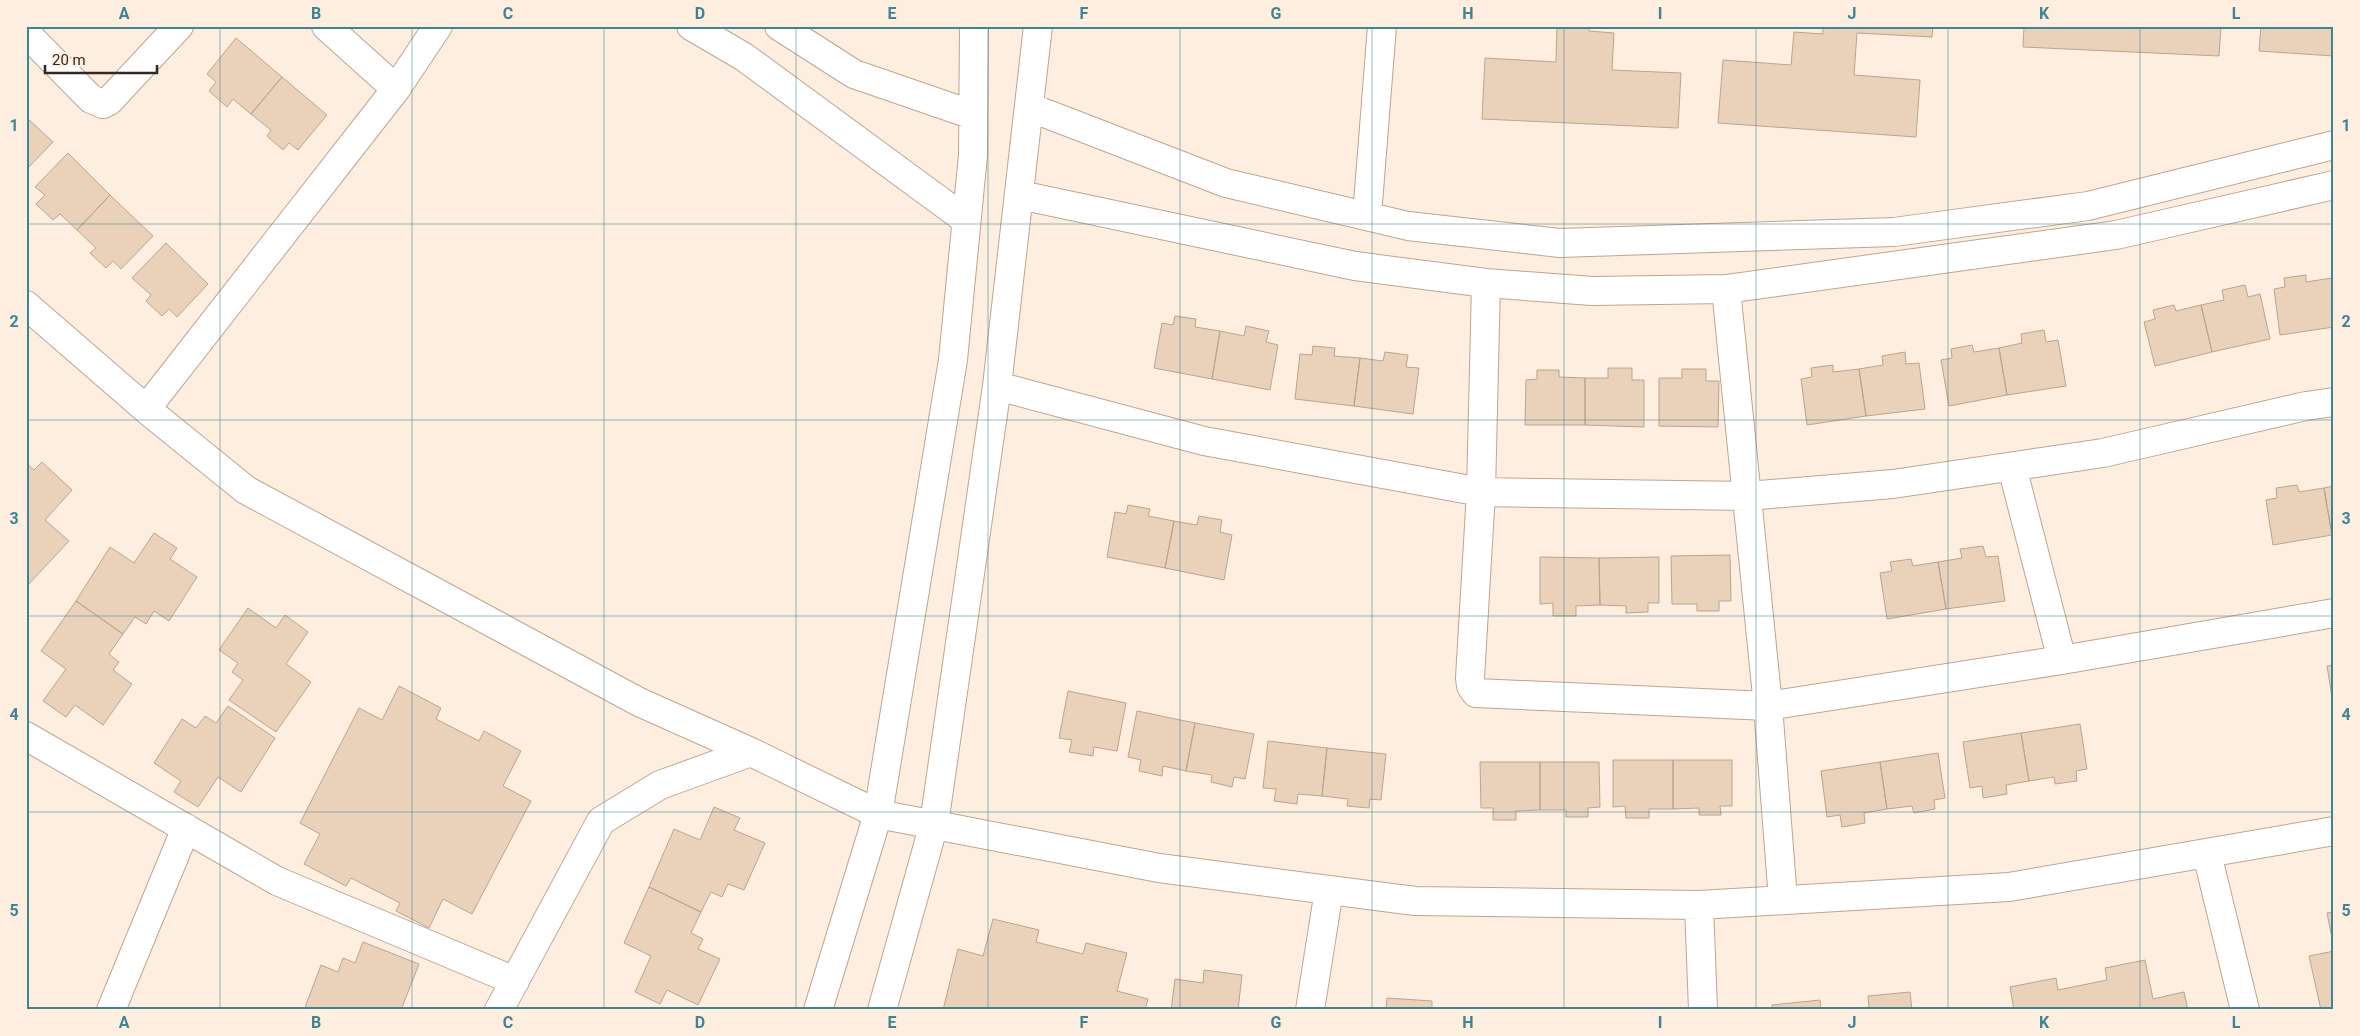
<svg xmlns="http://www.w3.org/2000/svg" width="2360" height="1036" viewBox="0 0 2360 1036" font-family="Roboto,sans-serif">
<style>
.building{fill:#ead1ba;stroke:#bca38d}
.lines{fill:none;stroke-linecap:round;stroke-linejoin:round}
.street-casing{stroke:#bea58f;stroke-width:30}
.street{stroke:#fff;stroke-width:28}
.grid{fill:none;stroke:#408493;stroke-width:1;stroke-opacity:0.55}
.neatline{fill:none;stroke:#408493;stroke-width:2}
.grid-label{font-size:16px;text-anchor:middle;font-weight:bold;fill:#408493}
</style>
<rect width="100%" height="100%" fill="#feeee0"/>
<path class="building" d="M 1557,26 L 1589,26 L 1589,31 L 1614,33 L 1612,70 L 1681,73 L 1678,128 L 1482,119 L 1485,58 L 1556,62 Z
M 1823,26 L 1933,26 L 1932,37 L 1857,33 L 1854,75 L 1920,80 L 1916,137 L 1718,123 L 1723,60 L 1791,65 L 1794,32 L 1823,34 Z
M 2024,26 L 2221,26 L 2219,56 L 2023,47 Z
M 2261,26 L 2334,26 L 2334,56 L 2259,51 Z
M 236,38 L 282,77 L 251,114 L 233,99 L 227,107 L 209,91 L 216,82 L 207,74 Z
M 282,77 L 327,115 L 298,150 L 289,143 L 283,150 L 267,136 L 271,130 L 251,114 Z
M 26,117 L 53,142 L 26,170 Z
M 68,153 L 110,195 L 77,230 L 60,214 L 53,220 L 36,204 L 45,195 L 35,187 Z
M 110,195 L 153,236 L 121,269 L 113,261 L 106,268 L 90,253 L 96,248 L 77,230 Z
M 166,243 L 208,284 L 177,317 L 169,309 L 162,316 L 146,301 L 151,295 L 132,278 Z
M 2306,275 L 2306,282 L 2332,278 L 2334,327 L 2280,335 L 2274,289 L 2285,287 L 2284,278 Z
M 2245,285 L 2248,297 L 2260,294 L 2270,339 L 2212,352 L 2201,305 L 2224,300 L 2222,290 Z
M 2174,305 L 2176,311 L 2201,305 L 2212,352 L 2155,366 L 2144,322 L 2155,319 L 2153,310 Z
M 1175,316 L 1196,319 L 1195,327 L 1220,331 L 1212,379 L 1154,368 L 1162,323 L 1173,325 Z
M 1246,326 L 1269,331 L 1266,342 L 1278,345 L 1270,390 L 1212,379 L 1220,331 L 1244,336 Z
M 2044,330 L 2046,342 L 2058,340 L 2066,386 L 2007,395 L 1999,348 L 2022,343 L 2021,334 Z
M 1972,345 L 1974,352 L 1999,348 L 2007,395 L 1949,406 L 1941,360 L 1952,358 L 1951,349 Z
M 1313,346 L 1335,348 L 1334,356 L 1360,358 L 1354,406 L 1295,399 L 1300,354 L 1312,355 Z
M 1385,352 L 1408,355 L 1406,367 L 1419,368 L 1413,414 L 1354,406 L 1360,358 L 1383,361 Z
M 1905,352 L 1906,364 L 1919,363 L 1925,409 L 1866,416 L 1859,369 L 1883,365 L 1882,356 Z
M 1833,365 L 1833,372 L 1859,369 L 1866,416 L 1807,425 L 1801,379 L 1812,377 L 1811,368 Z
M 1608,368 L 1632,368 L 1632,380 L 1644,380 L 1644,427 L 1585,425 L 1585,378 L 1608,378 Z
M 1682,369 L 1706,369 L 1706,381 L 1719,381 L 1718,427 L 1659,426 L 1659,378 L 1682,378 Z
M 1537,370 L 1559,370 L 1559,377 L 1585,378 L 1585,425 L 1525,425 L 1526,380 L 1537,379 Z
M 42,462 L 72,490 L 45,520 L 69,541 L 26,587 L 26,463 L 34,470 Z
M 2297,485 L 2299,492 L 2324,488 L 2332,535 L 2273,545 L 2266,500 L 2277,498 L 2276,488 Z
M 2334,486 L 2334,535 L 2332,535 L 2324,488 Z
M 1128,505 L 1150,509 L 1148,516 L 1174,521 L 1165,568 L 1107,557 L 1115,512 L 1126,514 Z
M 1199,516 L 1222,520 L 1220,532 L 1232,535 L 1224,580 L 1165,568 L 1174,521 L 1197,525 Z
M 154,533 L 177,548 L 170,559 L 197,577 L 169,621 L 154,611 L 146,624 L 135,617 L 123,634 L 76,601 L 110,547 L 134,563 Z
M 1983,546 L 1986,557 L 1998,556 L 2005,601 L 1946,609 L 1938,562 L 1962,558 L 1960,549 Z
M 1730,555 L 1731,601 L 1719,601 L 1719,611 L 1697,611 L 1697,604 L 1672,604 L 1671,556 Z
M 1540,557 L 1599,558 L 1600,605 L 1576,606 L 1576,616 L 1553,616 L 1553,603 L 1540,604 Z
M 1659,557 L 1659,603 L 1648,603 L 1648,612 L 1626,613 L 1626,606 L 1600,605 L 1599,558 Z
M 1911,559 L 1913,566 L 1938,562 L 1946,609 L 1887,619 L 1880,573 L 1892,571 L 1890,562 Z
M 76,601 L 123,634 L 109,654 L 119,662 L 113,670 L 132,684 L 103,725 L 75,705 L 66,717 L 43,701 L 66,669 L 41,651 Z
M 248,608 L 276,628 L 285,615 L 308,632 L 286,664 L 311,682 L 276,732 L 229,700 L 243,680 L 232,672 L 238,663 L 219,650 Z
M 2334,665 L 2334,710 L 2327,666 Z
M 399,686 L 441,708 L 436,719 L 479,741 L 484,731 L 521,751 L 503,786 L 531,801 L 472,914 L 443,899 L 429,928 L 396,911 L 400,903 L 351,878 L 346,886 L 304,864 L 320,834 L 300,823 L 359,708 L 382,720 Z
M 1068,691 L 1126,703 L 1117,751 L 1094,747 L 1093,756 L 1069,752 L 1072,740 L 1059,738 Z
M 228,706 L 275,738 L 241,792 L 218,777 L 198,807 L 174,792 L 181,781 L 154,763 L 182,719 L 196,728 L 205,716 L 216,723 Z
M 1137,711 L 1195,723 L 1186,771 L 1163,766 L 1162,776 L 1139,771 L 1141,760 L 1128,757 Z
M 1195,723 L 1254,734 L 1245,779 L 1234,777 L 1232,787 L 1211,782 L 1212,775 L 1186,771 Z
M 2080,724 L 2087,769 L 2076,771 L 2077,781 L 2055,784 L 2054,777 L 2029,781 L 2021,733 Z
M 2021,733 L 2029,781 L 2006,785 L 2007,794 L 1983,798 L 1982,786 L 1970,788 L 1963,742 Z
M 1268,741 L 1327,748 L 1322,796 L 1298,794 L 1297,804 L 1274,801 L 1276,789 L 1263,788 Z
M 1327,748 L 1386,754 L 1381,800 L 1370,799 L 1369,808 L 1347,806 L 1348,799 L 1322,796 Z
M 1938,753 L 1945,798 L 1934,800 L 1935,809 L 1914,813 L 1912,806 L 1887,809 L 1880,762 Z
M 1613,760 L 1673,760 L 1673,809 L 1649,809 L 1649,818 L 1626,818 L 1625,806 L 1613,807 Z
M 1673,760 L 1732,760 L 1732,806 L 1720,806 L 1721,815 L 1699,815 L 1699,808 L 1673,809 Z
M 1480,762 L 1540,762 L 1540,810 L 1516,811 L 1516,820 L 1493,820 L 1493,808 L 1481,808 Z
M 1540,762 L 1599,762 L 1600,807 L 1588,808 L 1588,817 L 1566,817 L 1566,810 L 1540,810 Z
M 1880,762 L 1887,809 L 1864,813 L 1865,823 L 1842,827 L 1840,815 L 1827,817 L 1821,771 Z
M 714,807 L 740,818 L 734,830 L 765,843 L 744,890 L 728,884 L 722,897 L 711,892 L 701,912 L 649,887 L 674,829 L 700,840 Z
M 649,887 L 701,912 L 691,933 L 703,939 L 698,949 L 720,959 L 698,1005 L 667,990 L 660,1004 L 635,992 L 651,956 L 624,943 Z
M 2334,912 L 2334,948 L 2327,913 Z
M 993,919 L 1039,930 L 1036,942 L 1083,954 L 1086,943 L 1127,953 L 1117,991 L 1148,999 L 1145,1010 L 943,1010 L 958,949 L 983,956 Z
M 363,942 L 419,964 L 401,1010 L 304,1010 L 321,965 L 338,972 L 343,958 L 355,963 Z
M 2334,951 L 2334,1010 L 2321,1010 L 2309,956 Z
M 2145,960 L 2153,999 L 2184,992 L 2188,1010 L 2014,1010 L 2010,987 L 2056,978 L 2058,990 L 2107,980 L 2105,968 Z
M 1204,970 L 1242,975 L 1238,1010 L 1171,1010 L 1175,979 L 1203,983 Z
M 1910,992 L 1912,1010 L 1844,1010 L 1869,1007 L 1868,996 Z
M 1387,998 L 1432,1001 L 1432,1010 L 1386,1010 Z
M 1820,1000 L 1821,1010 L 1773,1010 L 1772,1005 Z"/>
<g class="lines">
<defs>
<path id="street" d="M 326,26 L 396,89 L 438,26
M 691,26 L 744,57 L 966,220
M 779,26 L 854,74 L 973,115
M 26,33 L 91,99 L 103,104 L 109,101 L 179,26
M 1029,107 L 1226,183 L 1408,226 L 1560,243 L 1894,232 L 2088,206 L 2334,145
M 1020,195 L 1355,266 L 1486,283 L 1592,291 L 1726,289 L 2116,235 L 2334,185
M 1367,216 L 1382,26
M 1486,283 L 1481,492 L 1470,678 L 1471,686 L 1476,693 L 1768,706 L 2062,660 L 2334,613
M 1726,289 L 1768,706 L 1783,900
M 26,305 L 146,409 L 246,490 L 639,702 L 751,752 L 878,814 L 1159,868 L 1415,901 L 1699,905 L 2009,887 L 2334,831
M 997,386 L 1204,441 L 1481,492 L 1747,496 L 1893,484 L 2103,453 L 2306,406 L 2334,402
M 146,409 L 396,89
M 2012,467 L 2062,660
M 26,736 L 277,881 L 515,981
M 2207,854 L 2245,1010
M 1699,905 L 1703,1010
M 111,1010 L 186,828
M 499,1010 L 601,821 L 660,785 L 751,752
M 818,1010 L 878,814 L 953,360 L 973,155 L 974,26
M 882,1010 L 934,824 L 997,386 L 1038,26
M 1310,1010 L 1329,890"/>
</defs>
<use href="#street" class="street-casing"/>
<use href="#street" class="street"/>
</g>
<path class="grid" d="M 220,26 L 220,1010M 412,26 L 412,1010M 604,26 L 604,1010M 796,26 L 796,1010M 988,26 L 988,1010M 1180,26 L 1180,1010M 1372,26 L 1372,1010M 1564,26 L 1564,1010M 1756,26 L 1756,1010M 1948,26 L 1948,1010M 2140,26 L 2140,1010M 26,224 L 2334,224M 26,420 L 2334,420M 26,616 L 2334,616M 26,812 L 2334,812"/>
<rect width="2360" height="1036" fill="none" stroke="#feeee0" stroke-width="55"/>
<path d="M45 65v8h112v-8" fill="none" stroke="#332920" stroke-width="2.5"/>
<text x="52" y="65" font-size="15" fill="#332920" stroke="#feeee0" stroke-width="4" paint-order="stroke">20 m</text>
<rect x="28" y="28" width="2304" height="980" class="neatline"/>
<g class="grid-label">
<text x="124" y="19">A</text>
<text x="316" y="19">B</text>
<text x="508" y="19">C</text>
<text x="700" y="19">D</text>
<text x="892" y="19">E</text>
<text x="1084" y="19">F</text>
<text x="1276" y="19">G</text>
<text x="1468" y="19">H</text>
<text x="1660" y="19">I</text>
<text x="1852" y="19">J</text>
<text x="2044" y="19">K</text>
<text x="2236" y="19">L</text>
<text x="14" y="131">1</text>
<text x="2346" y="131">1</text>
<text x="14" y="327">2</text>
<text x="2346" y="327">2</text>
<text x="14" y="524">3</text>
<text x="2346" y="524">3</text>
<text x="14" y="720">4</text>
<text x="2346" y="720">4</text>
<text x="14" y="916">5</text>
<text x="2346" y="916">5</text>
<text x="124" y="1028">A</text>
<text x="316" y="1028">B</text>
<text x="508" y="1028">C</text>
<text x="700" y="1028">D</text>
<text x="892" y="1028">E</text>
<text x="1084" y="1028">F</text>
<text x="1276" y="1028">G</text>
<text x="1468" y="1028">H</text>
<text x="1660" y="1028">I</text>
<text x="1852" y="1028">J</text>
<text x="2044" y="1028">K</text>
<text x="2236" y="1028">L</text>
</g>
</svg>
